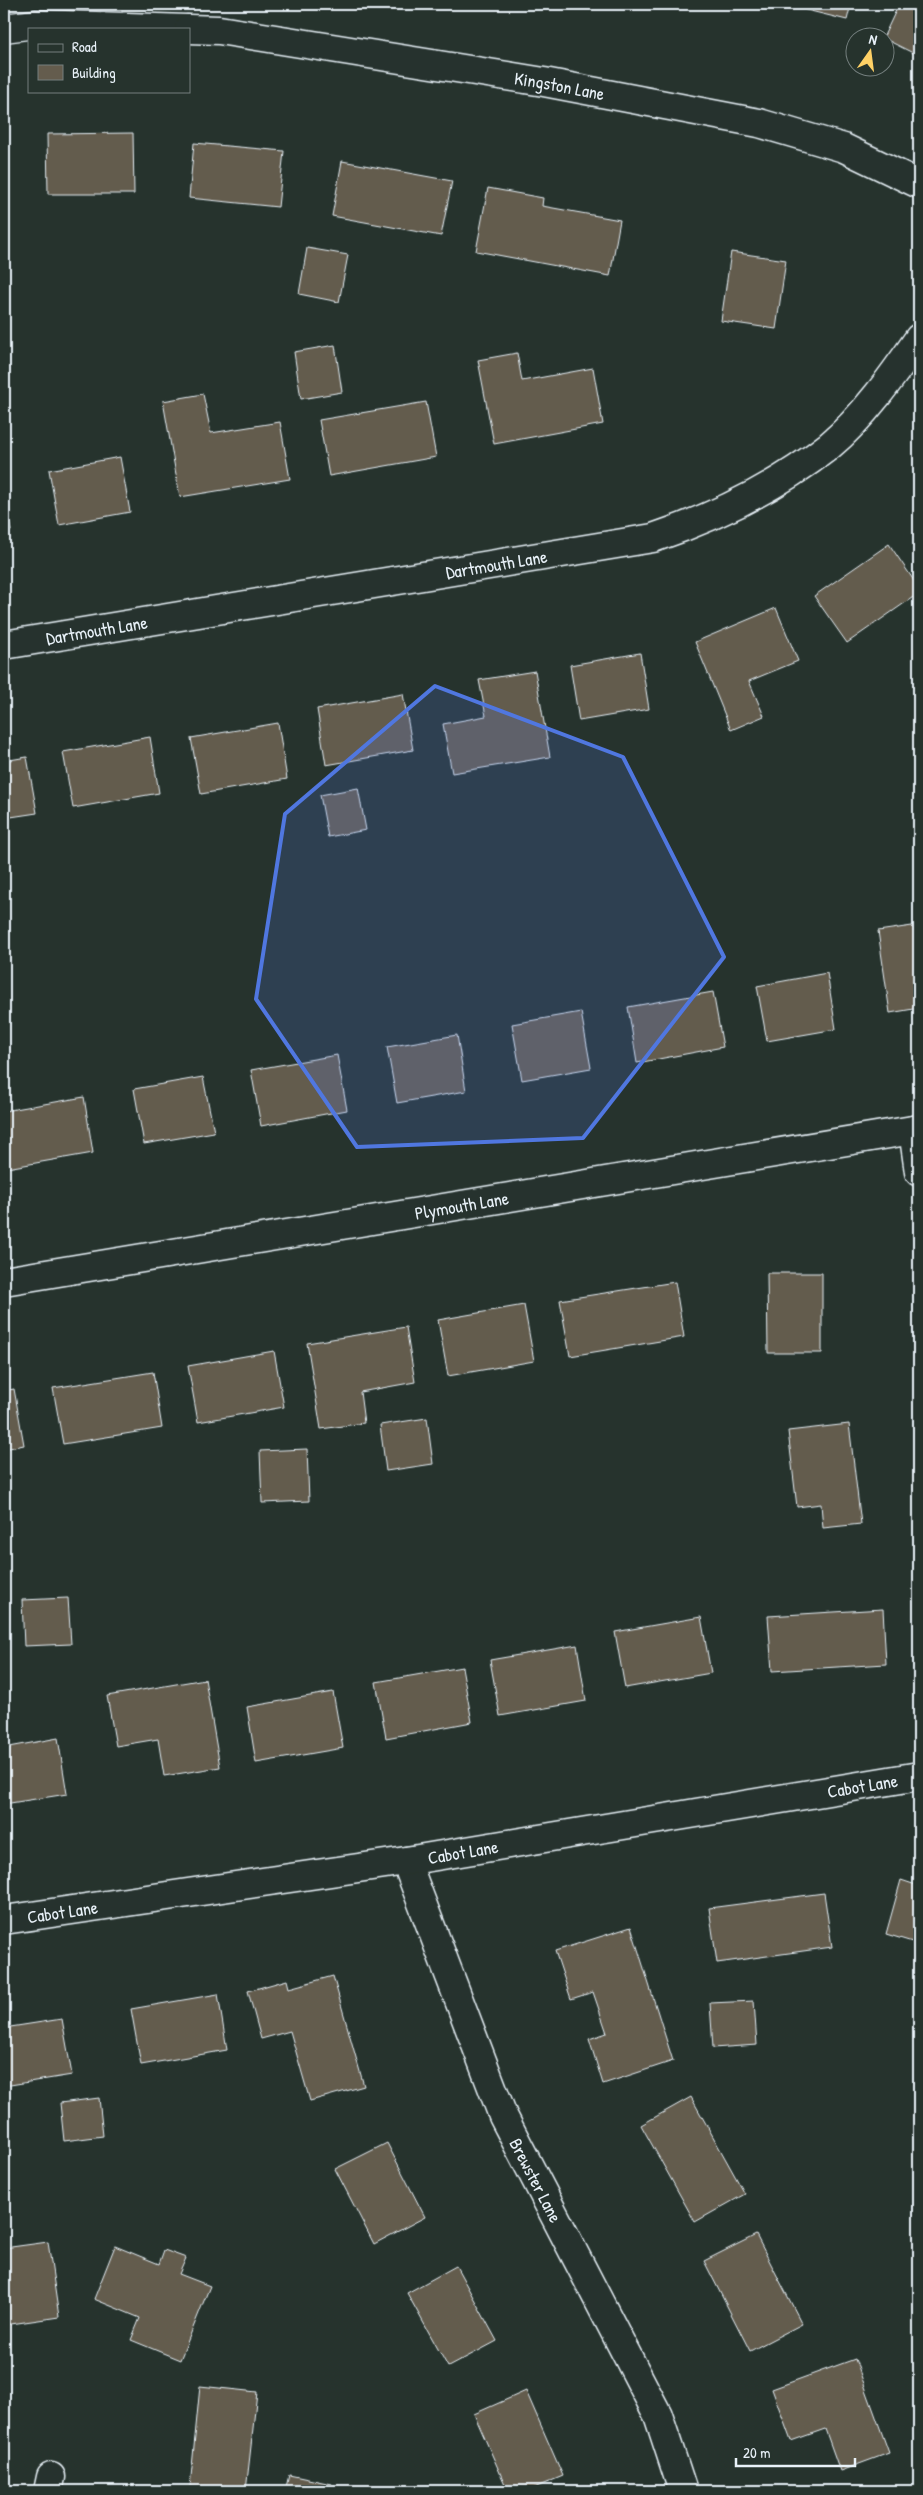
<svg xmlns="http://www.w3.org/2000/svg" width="923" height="2495" viewBox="0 0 923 2495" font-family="'Patrick Hand',sans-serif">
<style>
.building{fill:#645c4d;stroke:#e8f1f8}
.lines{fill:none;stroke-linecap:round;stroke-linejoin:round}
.minor-casing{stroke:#e8f1f8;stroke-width:31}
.minor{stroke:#26332d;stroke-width:28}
.marked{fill:#5077e0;fill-opacity:0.2;stroke:#5077e0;stroke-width:4;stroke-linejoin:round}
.labels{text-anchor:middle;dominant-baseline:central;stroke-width:4;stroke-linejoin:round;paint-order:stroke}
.street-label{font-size:18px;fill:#e8f1f8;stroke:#26332d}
</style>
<rect width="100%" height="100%" fill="#26332d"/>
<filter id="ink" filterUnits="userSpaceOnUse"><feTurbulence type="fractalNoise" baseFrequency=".02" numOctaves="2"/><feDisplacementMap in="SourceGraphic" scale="10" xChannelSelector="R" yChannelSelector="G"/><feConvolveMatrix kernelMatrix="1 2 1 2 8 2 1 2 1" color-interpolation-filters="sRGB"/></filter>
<g filter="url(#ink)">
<path class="building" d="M 782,4 L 851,4 L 847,20 Z
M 899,4 L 919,4 L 919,56 L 883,38 Z
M 133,133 L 134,194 L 48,194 L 47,134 Z
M 194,143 L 284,151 L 278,207 L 189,198 Z
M 342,161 L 452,181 L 441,236 L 332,216 Z
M 488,188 L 543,198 L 542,206 L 620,220 L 610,276 L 476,251 Z
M 307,248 L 348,255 L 339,302 L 299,294 Z
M 731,252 L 786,260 L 776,329 L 721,321 Z
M 335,345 L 342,392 L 301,399 L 294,352 Z
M 517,353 L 522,381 L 593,368 L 603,424 L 494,444 L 478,360 Z
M 203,394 L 211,433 L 280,422 L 290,479 L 180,497 L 163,401 Z
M 426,402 L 436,457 L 329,476 L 319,420 Z
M 120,457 L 130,512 L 59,525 L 49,470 Z
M 4,486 L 11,531 L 4,532 Z
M 889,544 L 919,588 L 919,593 L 847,643 L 814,596 Z
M 776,608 L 798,661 L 749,681 L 764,716 L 731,730 L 695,642 Z
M 640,653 L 649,709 L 579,721 L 570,665 Z
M 535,671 L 550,757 L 452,773 L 443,724 L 486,716 L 479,680 Z
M 403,694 L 413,750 L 326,765 L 317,709 Z
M 278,723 L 287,779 L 201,794 L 191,738 Z
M 150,737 L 159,793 L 73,808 L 63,752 Z
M 27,757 L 37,813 L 4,818 L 4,761 Z
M 358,788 L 366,830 L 328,837 L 320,795 Z
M 919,925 L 919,1008 L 890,1013 L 878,931 Z
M 827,973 L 836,1029 L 767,1041 L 757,986 Z
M 713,992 L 723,1047 L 637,1063 L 628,1007 Z
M 581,1012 L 591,1068 L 522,1080 L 512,1024 Z
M 457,1035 L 466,1091 L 397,1103 L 387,1047 Z
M 337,1055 L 347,1110 L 261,1126 L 251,1070 Z
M 203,1077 L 214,1132 L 144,1144 L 134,1089 Z
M 84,1097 L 93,1153 L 7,1168 L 4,1147 L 4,1111 Z
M 767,1273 L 822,1273 L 822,1353 L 768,1353 Z
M 675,1282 L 684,1337 L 570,1356 L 560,1300 Z
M 524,1305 L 534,1361 L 448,1376 L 438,1320 Z
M 406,1327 L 415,1382 L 360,1392 L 364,1423 L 321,1429 L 307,1343 Z
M 274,1351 L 284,1407 L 198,1422 L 188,1366 Z
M 153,1372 L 162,1428 L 63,1444 L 53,1388 Z
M 14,1389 L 24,1445 L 4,1449 L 4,1391 Z
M 427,1418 L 433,1464 L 386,1471 L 380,1425 Z
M 849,1424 L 861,1524 L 823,1528 L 821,1504 L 797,1507 L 788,1431 Z
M 307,1449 L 309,1501 L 262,1503 L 260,1451 Z
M 68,1598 L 71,1644 L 24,1646 L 22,1600 Z
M 883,1609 L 886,1664 L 772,1671 L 768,1616 Z
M 701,1617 L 711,1673 L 625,1688 L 615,1632 Z
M 577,1645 L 586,1701 L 500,1716 L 490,1660 Z
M 462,1667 L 472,1722 L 386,1738 L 376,1682 Z
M 205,1679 L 220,1767 L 164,1776 L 158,1739 L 116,1746 L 107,1696 Z
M 333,1692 L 343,1748 L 256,1763 L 247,1707 Z
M 58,1738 L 67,1794 L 4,1804 L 4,1748 Z
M 901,1880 L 919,1886 L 919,1944 L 886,1934 Z
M 824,1893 L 832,1947 L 717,1963 L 709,1908 Z
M 631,1927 L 673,2061 L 603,2084 L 589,2039 L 607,2033 L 593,1992 L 571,1999 L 555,1951 Z
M 333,1976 L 364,2086 L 310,2101 L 290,2031 L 261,2039 L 248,1991 L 287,1980 L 289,1988 Z
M 218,1994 L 227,2050 L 141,2065 L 131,2009 Z
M 754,2001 L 757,2045 L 713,2048 L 710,2003 Z
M 62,2019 L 72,2075 L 4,2086 L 4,2028 Z
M 691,2097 L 745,2194 L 695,2222 L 641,2125 Z
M 99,2098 L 103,2136 L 64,2141 L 60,2103 Z
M 387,2143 L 425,2217 L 374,2244 L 335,2169 Z
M 756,2235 L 802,2324 L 750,2351 L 704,2261 Z
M 48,2242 L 59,2317 L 4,2325 L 4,2248 Z
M 115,2246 L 159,2264 L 164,2250 L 186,2258 L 179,2274 L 210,2286 L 180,2360 L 131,2340 L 140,2318 L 94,2299 Z
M 456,2266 L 497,2341 L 448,2367 L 407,2293 Z
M 855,2359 L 889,2453 L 840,2471 L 825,2429 L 791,2441 L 772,2389 Z
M 200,2386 L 257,2392 L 246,2491 L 190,2487 Z
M 526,2391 L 563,2476 L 527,2491 L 508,2491 L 474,2414 Z
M 289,2475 L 332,2484 L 331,2491 L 285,2491 Z"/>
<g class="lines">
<defs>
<g id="minor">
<path d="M 4,28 L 35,24 L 187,29"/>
<path id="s1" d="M 189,29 L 219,30 L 544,82 L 759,123 L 844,148 L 919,184"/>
<path id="s2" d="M 4,645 L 653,538 C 715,517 777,487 829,446 C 863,418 894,374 919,338"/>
<path d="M 913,1130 L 919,1172"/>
<path id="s3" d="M 4,1281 L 919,1129"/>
<path id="s4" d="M 406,1861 L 503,2116 L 658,2415 L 683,2491"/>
<path id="s5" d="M 4,1920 L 406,1861 L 919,1776"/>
<path d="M 48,2491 L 51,2477"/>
</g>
</defs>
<use href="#minor" class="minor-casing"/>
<use href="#minor" class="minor"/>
</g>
</g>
<path class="marked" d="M 435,686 L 623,757 L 724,957 L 583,1138 L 357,1147 L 256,999 L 285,814 Z"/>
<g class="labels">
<g class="street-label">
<text stroke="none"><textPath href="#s1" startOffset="375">Kingston Lane</textPath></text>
<text stroke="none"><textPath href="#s2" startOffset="499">Dartmouth Lane</textPath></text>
<text stroke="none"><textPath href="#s2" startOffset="94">Dartmouth Lane</textPath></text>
<text stroke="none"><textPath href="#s3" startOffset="464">Plymouth Lane</textPath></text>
<text stroke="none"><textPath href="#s5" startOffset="869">Cabot Lane</textPath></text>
<text stroke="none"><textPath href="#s5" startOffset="464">Cabot Lane</textPath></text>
<text stroke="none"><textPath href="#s5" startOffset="59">Cabot Lane</textPath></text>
<text stroke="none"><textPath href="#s4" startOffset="345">Brewster Lane</textPath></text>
</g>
</g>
<rect width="923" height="2495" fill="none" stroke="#26332d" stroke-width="20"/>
<rect x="10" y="10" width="903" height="2475" fill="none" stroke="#e8f1f8" stroke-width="2" filter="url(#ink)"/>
<rect x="28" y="28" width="162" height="65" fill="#26332d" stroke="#747f7e"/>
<rect x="38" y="44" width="25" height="8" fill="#26332d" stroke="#747f7e"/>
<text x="72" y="52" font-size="15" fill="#e8f1f8">Road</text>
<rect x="38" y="65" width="25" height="15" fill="#645c4d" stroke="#747f7e"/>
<text x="72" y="78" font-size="15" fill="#e8f1f8">Building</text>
<g transform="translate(870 52) rotate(14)"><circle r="24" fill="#26332d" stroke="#747f7e"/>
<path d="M0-4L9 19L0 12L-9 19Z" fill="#ffd166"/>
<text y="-8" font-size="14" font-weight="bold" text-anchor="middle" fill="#e8f1f8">N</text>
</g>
<path d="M736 2458v8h119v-8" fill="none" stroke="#e8f1f8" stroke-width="2.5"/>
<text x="743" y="2458" font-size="15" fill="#e8f1f8" stroke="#26332d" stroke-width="4" paint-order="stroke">20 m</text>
</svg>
